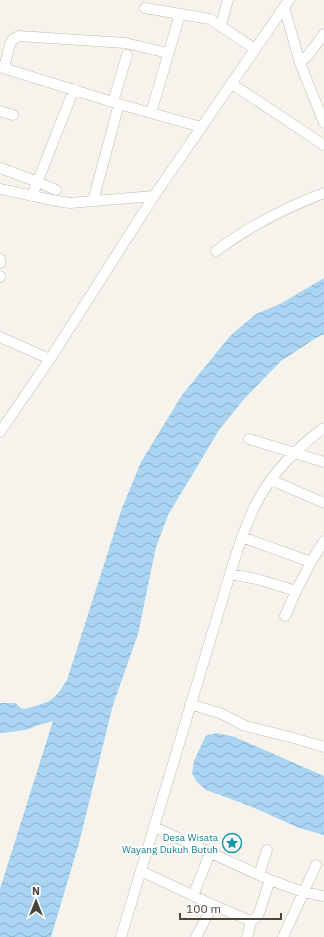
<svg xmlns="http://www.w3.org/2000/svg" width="324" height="937" viewBox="0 0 324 937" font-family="'IBM Plex Sans',sans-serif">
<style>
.water{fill:url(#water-waves)}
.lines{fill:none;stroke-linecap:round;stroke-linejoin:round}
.minor-casing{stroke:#c2bbae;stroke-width:11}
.minor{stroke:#fff;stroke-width:10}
.labels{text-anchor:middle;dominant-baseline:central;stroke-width:3.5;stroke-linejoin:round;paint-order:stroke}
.culture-label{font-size:10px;fill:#0d838f;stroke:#fff;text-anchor:end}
</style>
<defs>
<pattern id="water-waves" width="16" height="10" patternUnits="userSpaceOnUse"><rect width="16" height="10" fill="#a9d4f2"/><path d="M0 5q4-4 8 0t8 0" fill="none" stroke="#8caec5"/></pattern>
</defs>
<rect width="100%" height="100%" fill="#f6f3ec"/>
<path class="water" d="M 324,278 L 324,334 L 316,338 L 281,361 L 245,398 L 219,430 L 168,515 L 156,547 L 138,634 L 113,705 L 79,843 L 51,937 L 0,937 L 0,889 L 53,721 L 39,725 L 26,730 L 2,733 L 0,733 L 0,703 L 15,703 L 21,708 L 24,709 C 49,702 53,703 67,680 L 122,508 L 141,462 L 182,395 L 231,335 L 256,314 L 280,304 Z
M 217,733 L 235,737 L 324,776 L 324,835 L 299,828 L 250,806 L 206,790 L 196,781 L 192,773 L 194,761 L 205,737 L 208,735 Z"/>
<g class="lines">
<defs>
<path id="minor" d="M 284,7 L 300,63
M 145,8 L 210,19 L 255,49
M 222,21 L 228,0
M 324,34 L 309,54 L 300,63 L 324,123
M 0,67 L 119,104 L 201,127
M 4,68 L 10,44 L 13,39 L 19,36 L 125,43 L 168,53
M 232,84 L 324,145
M 113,102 L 127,55
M 0,111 L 13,115
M 151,113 L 180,14
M 0,168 L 38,182 L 56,190
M 0,189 L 57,201 L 70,203 L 154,196
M 32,196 L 74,89
M 93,201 L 119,104
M 216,251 C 249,226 285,208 324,193
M 0,259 L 0,263
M 0,276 L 0,277
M 0,337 L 50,359
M 0,432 L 50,359 L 154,196 L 289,0
M 249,439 L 324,462
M 271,480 L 324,503
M 242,537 L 311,562 L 324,541
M 230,574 L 257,579 L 296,591
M 285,616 L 296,591 L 311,562
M 190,704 L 222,714 L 245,726 L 294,738 L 324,747
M 154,827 L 270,880 L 303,892 L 324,896
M 141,871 L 213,905 L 251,921 L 247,937
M 259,875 L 267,850
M 193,896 L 210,853
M 251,921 L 257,917 L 259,913 L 270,880
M 121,937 L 230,574 C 237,551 244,529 254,508 C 269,476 296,448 324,428
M 196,937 L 213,905
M 283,937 L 316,865"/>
</defs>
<use href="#minor" class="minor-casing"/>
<use href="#minor" class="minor"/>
</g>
<defs>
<symbol id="sight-ring" viewBox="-11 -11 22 22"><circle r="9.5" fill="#fff" stroke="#0f9aa8" stroke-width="1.5"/><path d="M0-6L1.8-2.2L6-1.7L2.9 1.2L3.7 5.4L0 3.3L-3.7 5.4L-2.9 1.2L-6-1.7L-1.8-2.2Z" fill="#0f9aa8"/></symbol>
</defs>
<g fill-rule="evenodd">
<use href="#sight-ring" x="221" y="832" width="22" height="22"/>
</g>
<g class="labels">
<g class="culture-label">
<text x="218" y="837">Desa Wisata<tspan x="218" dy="12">Wayang Dukuh Butuh</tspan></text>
</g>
</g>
<g transform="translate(36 901)" stroke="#ffffff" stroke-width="3" paint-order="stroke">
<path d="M0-3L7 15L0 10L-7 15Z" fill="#4b4439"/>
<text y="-6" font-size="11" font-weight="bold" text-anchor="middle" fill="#4b4439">N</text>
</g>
<path d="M180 913v6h101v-6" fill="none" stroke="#4b4439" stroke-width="2"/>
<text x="186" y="913" font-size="12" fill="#4b4439" stroke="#ffffff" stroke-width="3" paint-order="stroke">100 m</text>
</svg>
